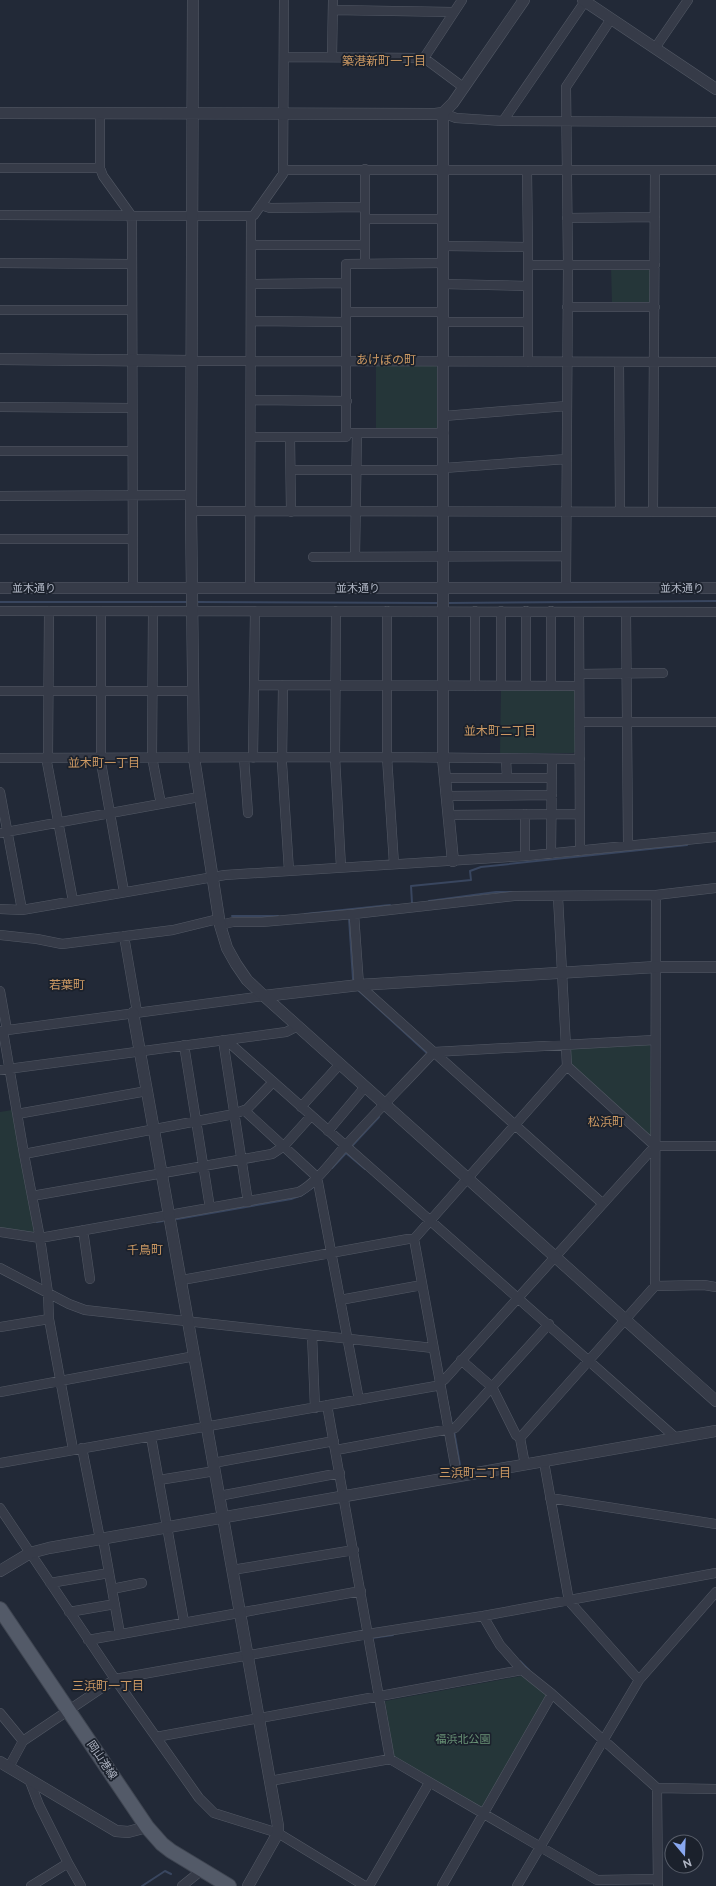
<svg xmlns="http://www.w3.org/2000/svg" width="716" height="1886" viewBox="0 0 716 1886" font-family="Raleway,'Noto Sans JP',sans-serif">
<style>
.green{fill:#253639}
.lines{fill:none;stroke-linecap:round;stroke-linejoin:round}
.stream{stroke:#39465f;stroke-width:2}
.minor-casing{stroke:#535965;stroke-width:10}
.tertiary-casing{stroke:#535965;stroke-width:12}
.primary-casing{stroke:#3f4551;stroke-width:16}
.minor{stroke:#363b48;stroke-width:9}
.tertiary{stroke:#363b48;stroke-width:11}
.primary{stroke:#535a68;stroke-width:14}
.labels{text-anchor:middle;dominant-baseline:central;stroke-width:3.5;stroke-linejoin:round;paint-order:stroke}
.street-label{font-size:11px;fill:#b0b6c4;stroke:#1b212c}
.park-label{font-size:11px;fill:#699376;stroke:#1b212c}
.neighbourhood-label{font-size:12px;fill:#cc9963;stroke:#1b212c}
</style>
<rect width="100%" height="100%" fill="#222937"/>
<path class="green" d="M 611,267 L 648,267 L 651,271 L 651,301 L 648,304 L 612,304 Z
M 436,365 L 437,368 L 437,429 L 376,430 L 376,366 Z
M 501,689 L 574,689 L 576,693 L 576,752 L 573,753 L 500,753 Z
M 650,1042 L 652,1137 L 650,1137 L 571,1067 L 569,1049 Z
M 12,1110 L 34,1233 L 0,1228 L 0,1112 Z
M 521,1676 L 548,1695 L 482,1810 L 394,1757 L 385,1701 Z"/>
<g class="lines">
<path class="stream" d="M 0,602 L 189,602
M 195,602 L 439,603
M 447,603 L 716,601
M 429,901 L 496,892 L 512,892
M 412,903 L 411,886 L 471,880 L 470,871 L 481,867 L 687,845
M 305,914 L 390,905
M 232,916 L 278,916
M 349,918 L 353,979
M 358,990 L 428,1054
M 351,1147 L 379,1117
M 346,1153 L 365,1169
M 332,1168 L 347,1152
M 177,1219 L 291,1199 L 302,1195 L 315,1186
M 157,1222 L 163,1221
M 444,1386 L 452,1425
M 454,1431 L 461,1471
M 372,1638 L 393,1635
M 520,1661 L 529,1670
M 142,1886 L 165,1871 L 171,1874"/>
<defs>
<path id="minor" d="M 333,10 L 453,12
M 655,48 L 688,0
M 284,57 L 424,58 L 463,87
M 332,57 L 333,0
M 424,58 L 462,0
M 443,113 L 456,118 L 503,121 L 716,122
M 100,114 L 100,168 L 103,176 L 131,215 L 132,223 L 133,588
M 503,121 L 586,0
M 0,168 L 100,168
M 283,170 L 716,170
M 527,171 L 528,247
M 261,205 L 270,208 L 365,207
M 0,215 L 251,216 L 254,215 L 283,174 L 284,0
M 567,218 L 655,217
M 365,219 L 443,219
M 251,245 L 365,245
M 443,246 L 528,247 L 528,265 L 655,265
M 0,263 L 131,264
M 365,264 L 365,169
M 251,284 L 346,283
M 443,284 L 528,286
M 567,307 L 655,307
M 0,310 L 131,310
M 346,312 L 443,312
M 252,321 L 346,322
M 443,322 L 528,322
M 192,361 L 716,362
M 528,362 L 528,265
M 619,362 L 620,512
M 252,400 L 347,401
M 0,407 L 132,408
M 444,416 L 567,406
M 357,433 L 444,433
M 251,437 L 346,437 L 346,433
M 290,437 L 291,512
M 0,451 L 132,451
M 444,468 L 567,459
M 291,470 L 444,470
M 0,496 L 191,495
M 191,511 L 716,512
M 653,512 L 655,170
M 0,539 L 132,539
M 355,556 L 357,433 L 346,433 L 346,264 L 443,263
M 313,557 L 566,556
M 250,587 L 251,216
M 566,588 L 568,265 L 566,87 L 611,19
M 0,611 L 716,612
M 153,611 L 152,757 L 161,804
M 336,611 L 335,757 L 341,867
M 387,611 L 387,757 L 394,864
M 475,611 L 475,686
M 501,611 L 501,686
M 526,611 L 526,686
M 551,611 L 551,686
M 579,612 L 580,851
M 579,674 L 663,673
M 254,685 L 579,686
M 283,685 L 282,763 L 289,871
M 0,691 L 192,691
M 580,722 L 627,722 L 626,612
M 46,757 L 73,901
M 48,757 L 49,611
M 100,757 L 124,892
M 101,757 L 101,611
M 0,758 L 387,757 L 580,759
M 244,758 L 248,813
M 253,758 L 255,611
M 506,759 L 507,778
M 445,778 L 552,778
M 0,792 L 22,910
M 447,796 L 552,795
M 449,815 L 580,814
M 0,833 L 199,797
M 628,845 L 627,722 L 716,722
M 551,854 L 552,759
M 525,856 L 525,814
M 0,909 L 22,910 L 225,875 L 525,856 L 716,837
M 354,914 L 359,985 L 602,1203
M 220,925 L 233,922 L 262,922 L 354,914 L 514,896 L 656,895 L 716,888
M 0,935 L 37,939 L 62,944 L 173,930 L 218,919
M 124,936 L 137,1012
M 0,991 L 7,1030
M 0,1031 L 264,996
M 3,1031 L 24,1154 L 40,1238 L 48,1293 L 49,1319 L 73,1449
M 223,1040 L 248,1202
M 226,1040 L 676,1438
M 184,1045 L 210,1208
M 567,1066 L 655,1146 L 716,1146
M 0,1070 L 286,1032 L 298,1026
M 301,1107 L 340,1064
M 244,1110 L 317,1177 L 359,1400
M 17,1114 L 147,1091
M 328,1131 L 365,1087
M 24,1154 L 234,1114 L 247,1109 L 273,1082
M 32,1196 L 272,1154 L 284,1146 L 311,1116
M 83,1230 L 90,1279
M 0,1232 L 40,1238 L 299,1192 C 319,1181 333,1158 349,1142 C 377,1111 406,1082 434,1052 L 654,1040
M 0,1268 L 69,1304 L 85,1310 L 433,1348
M 182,1280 L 408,1239 L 414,1239
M 655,1286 L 704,1285 L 716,1287
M 340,1300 L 422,1285
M 0,1327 L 49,1319
M 312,1335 L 315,1408
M 461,1360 L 492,1387 L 516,1435 L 520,1438
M 0,1392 L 195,1356
M 327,1405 L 390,1759
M 151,1437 L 184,1622
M 82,1448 L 100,1539
M 336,1450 L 455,1428 L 549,1324
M 544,1462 L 569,1601 L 639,1680
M 0,1463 L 436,1386 L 445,1379 L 655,1146
M 213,1463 L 334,1441
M 525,1465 L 520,1438 L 655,1286 L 656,895
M 457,1476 L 414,1239 L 567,1066 L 558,897
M 159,1480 L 215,1471
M 219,1496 L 340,1473
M 550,1498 L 716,1524
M 0,1508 L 115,1679 L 199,1798 L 214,1813 L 278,1833 L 365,1886
M 103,1539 L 120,1634
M 232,1570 L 354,1550
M 50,1583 L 109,1573
M 112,1589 L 142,1583
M 69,1612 L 115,1604
M 483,1616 L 500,1645 L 522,1670 L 552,1694 L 657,1788 L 716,1789
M 88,1640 L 361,1591
M 0,1713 L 23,1741
M 156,1737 L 522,1670
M 9,1767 L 23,1741 L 115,1679 L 368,1634 L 483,1616 L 716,1573
M 29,1779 L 39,1805 L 68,1863 L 81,1886
M 270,1781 L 390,1759 L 597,1880 L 658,1879
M 657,1788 L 658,1886
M 31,1886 L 68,1863
M 182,1886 L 202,1870
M 369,1886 L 429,1783
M 442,1886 L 552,1694
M 517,1886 L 639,1680 L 716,1592"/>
<path id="tertiary" d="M 193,0 L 191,511 L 194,758 L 220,925 L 227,948 L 236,964 L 247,980 L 264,996 L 716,1401
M 583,0 L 716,89
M 0,113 L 435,114 L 443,113 L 453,103 L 524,0
M 443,113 L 443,758 L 453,861
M 0,359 L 192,361
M 0,588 L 716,588
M 264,996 L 359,985 L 656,967 L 716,967
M 133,1013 L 278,1826 L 278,1833 L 274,1840 L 248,1886
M 0,1571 L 30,1553 L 49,1548 L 716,1431
M 0,1762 L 116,1831 L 128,1832 L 147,1827"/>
<path id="primary" d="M 0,1609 L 147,1827 L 162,1844 L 171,1851 L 229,1886"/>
</defs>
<use href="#minor" class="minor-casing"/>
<use href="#tertiary" class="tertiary-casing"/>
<use href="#primary" class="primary-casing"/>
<use href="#minor" class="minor"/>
<use href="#tertiary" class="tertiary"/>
<use href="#primary" class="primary"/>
</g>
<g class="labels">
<g class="street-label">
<text x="34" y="588">並木通り</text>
<text x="358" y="588">並木通り</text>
<text x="682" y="588">並木通り</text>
<text transform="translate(102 1760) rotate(56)">岡山港線</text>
</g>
<g class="park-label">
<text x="463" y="1739">福浜北公園</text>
</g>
<g class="neighbourhood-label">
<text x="384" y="61">築港新町一丁目</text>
<text x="386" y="360">あけぼの町</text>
<text x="500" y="731">並木町二丁目</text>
<text x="104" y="763">並木町一丁目</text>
<text x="67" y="985">若葉町</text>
<text x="606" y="1122">松浜町</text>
<text x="145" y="1250">千鳥町</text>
<text x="475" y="1473">三浜町二丁目</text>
<text x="108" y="1686">三浜町一丁目</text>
</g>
</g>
<g transform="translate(684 1854) rotate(161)"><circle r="19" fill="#1b212c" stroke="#575d69"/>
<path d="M0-3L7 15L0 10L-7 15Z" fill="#89a8f0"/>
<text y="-6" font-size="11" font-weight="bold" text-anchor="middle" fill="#b0b6c4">N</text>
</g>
</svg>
